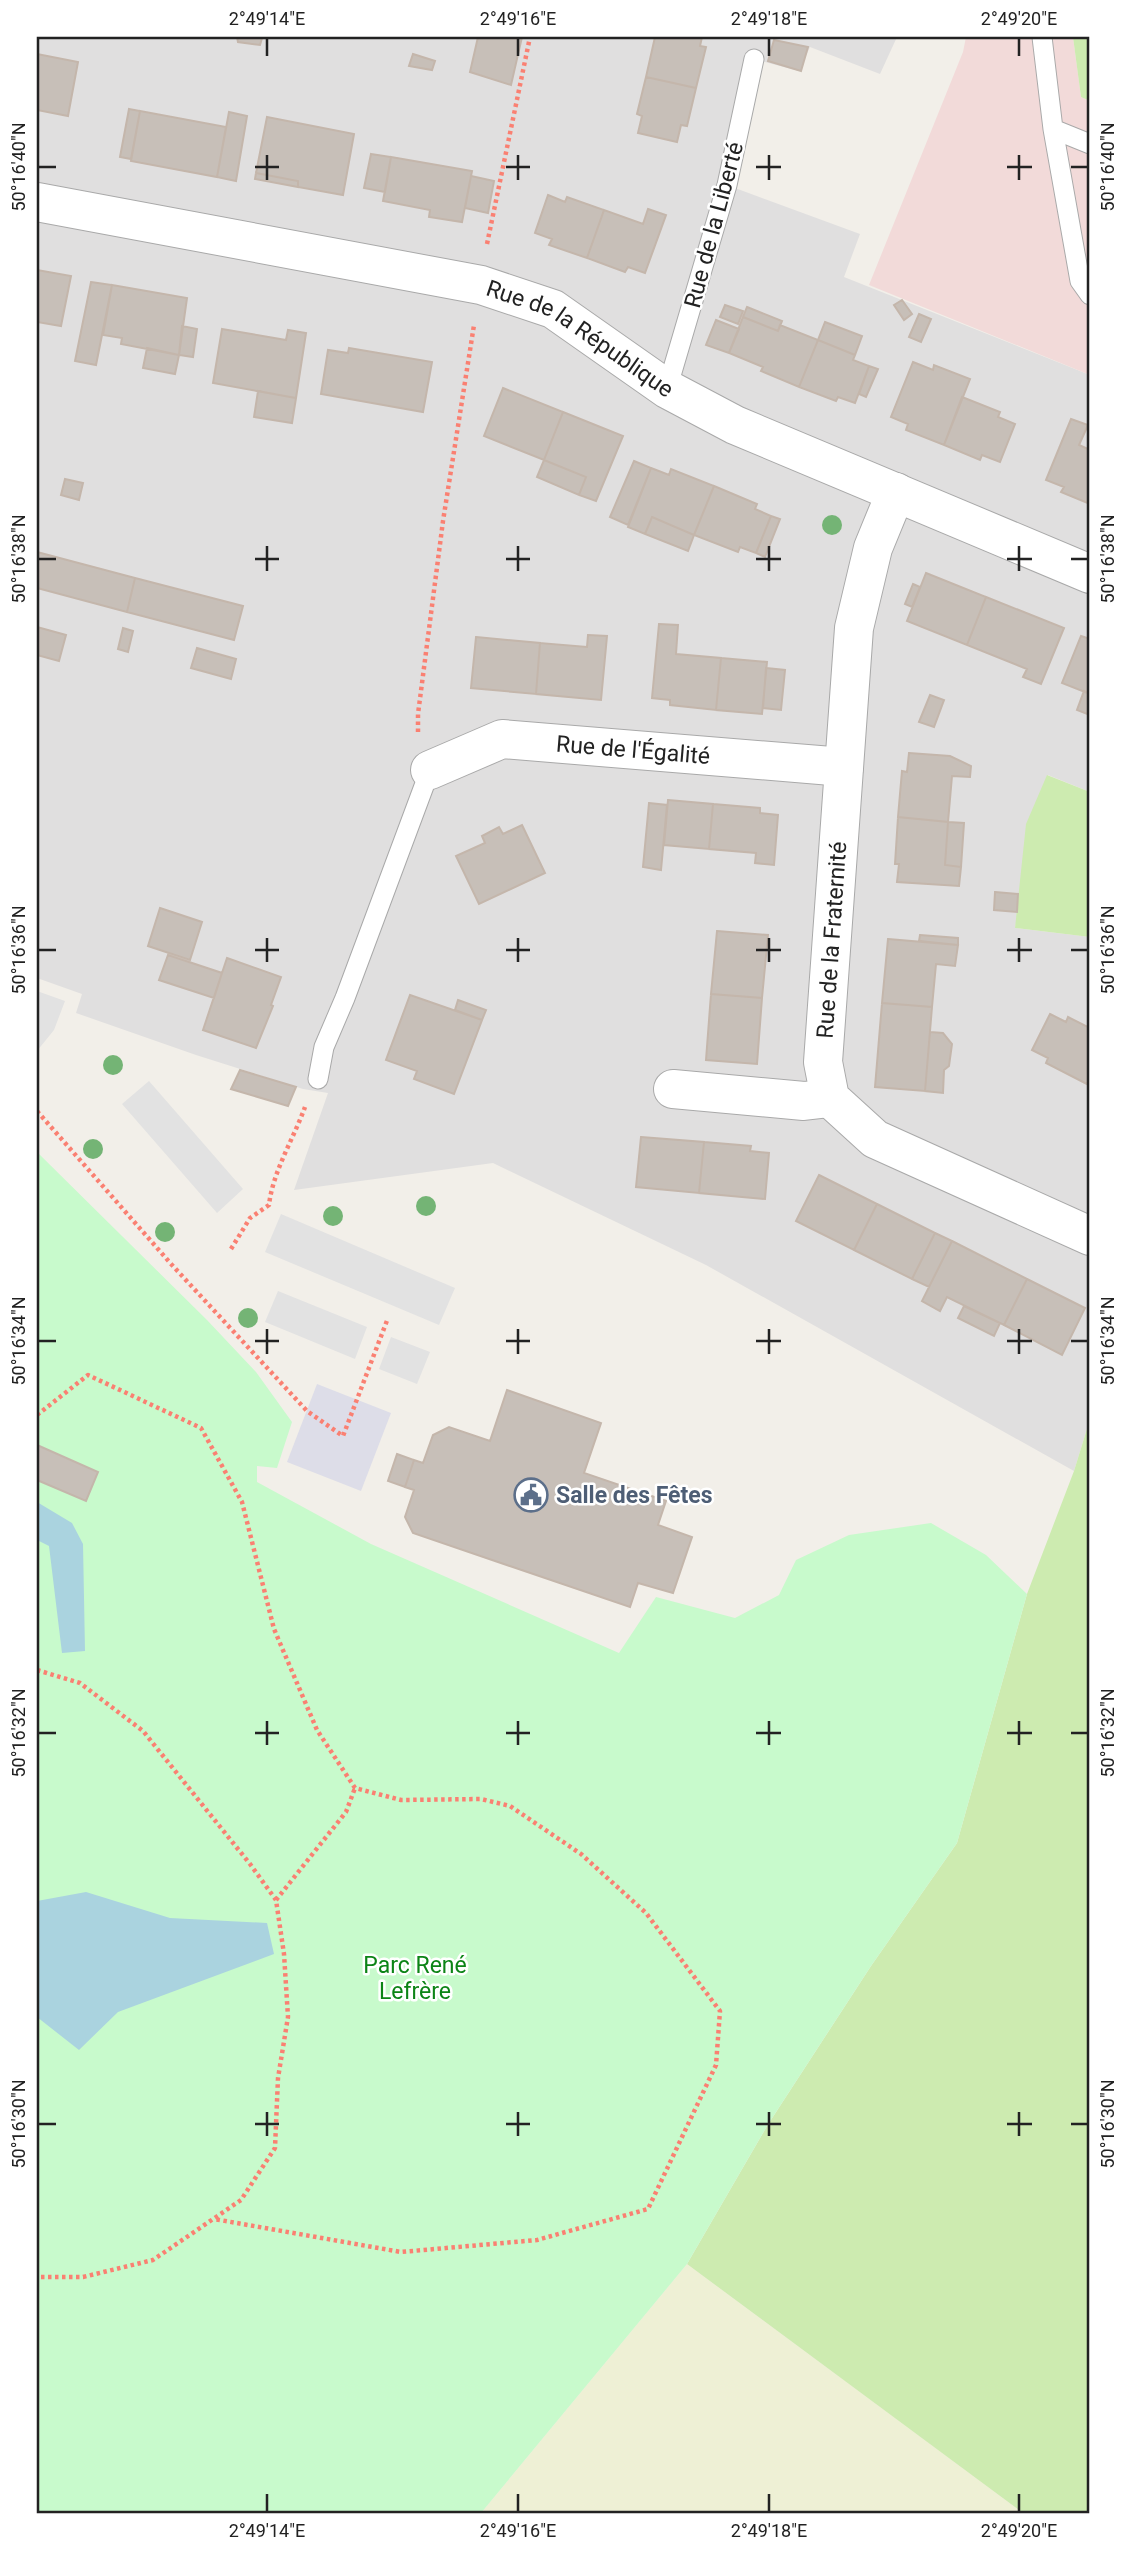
<svg xmlns="http://www.w3.org/2000/svg" width="1127" height="2550" viewBox="0 0 1127 2550" font-family="Roboto,sans-serif">
<style>
.residential{fill:#e0dfdf}
.commercial{fill:#f2dad9}
.farmland{fill:#eef0d5}
.grass{fill:#cdebb0}
.park{fill:#c8facc}
.parking{fill:#e2e2e2}
.plaza{fill:#dddde8}
.water{fill:#aad3df}
.building{fill:#c7bfb8;stroke:#c4b6ab;stroke-width:2}
.lines{fill:none;stroke-linecap:round;stroke-linejoin:round}
.lane-casing{stroke:#a9a9a9;stroke-width:21}
.street-casing{stroke:#a9a9a9;stroke-width:40}
.path{stroke:#fa8072;stroke-width:4.5;stroke-dasharray:3.5 3.5;stroke-linecap:butt}
.lane{stroke:#fff;stroke-width:19}
.street{stroke:#fff;stroke-width:38}
.tree{fill:#74b475}
.ticks{fill:none;stroke:#222;stroke-width:2.5}
.labels{text-anchor:middle;dominant-baseline:central;stroke-width:5;stroke-linejoin:round;paint-order:stroke}
.street-label{font-size:23px;fill:#222;stroke:#fff}
.service-label{font-size:23px;font-weight:bold;fill:#4e5e75;stroke:#fff;text-anchor:start}
.park-label{font-size:23px;fill:#0c8416;stroke:#fff}
.neatline{fill:none;stroke:#222;stroke-width:2.5}
.ticks-label{font-size:18px;text-anchor:middle;fill:#222}
</style>
<rect width="100%" height="100%" fill="#f2efe9"/>
<path class="residential" d="M 37,37 L 897,37 L 880,74 L 810,47 L 799,71 L 754,59 L 727,185 L 860,234 L 844,277 L 1090,375 L 1090,792 L 1048,775 L 1015,928 L 1090,937 L 1090,1419 L 1074,1471 L 706,1265 L 493,1163 L 294,1190 L 328,1093 L 303,1089 L 196,1055 L 76,1013 L 82,994 L 37,978 Z"/>
<path class="commercial" d="M 966,37 L 1073,37 L 1081,97 L 1090,101 L 1090,375 L 869,285 L 963,52 Z"/>
<path class="farmland" d="M 687,2264 L 929,2443 L 1023,2513 L 481,2513 Z"/>
<path class="grass" d="M 1073,37 L 1090,37 L 1090,101 L 1081,97 Z
M 1047,775 L 1090,792 L 1090,937 L 1015,928 L 1026,824 Z
M 1090,1419 L 1090,2513 L 1023,2513 L 687,2264 L 767,2126 L 871,1966 L 957,1843 L 1027,1594 L 1074,1471 Z"/>
<path class="park" d="M 37,1152 L 207,1320 L 256,1372 L 292,1422 L 277,1468 L 257,1466 L 257,1482 L 371,1544 L 619,1653 L 656,1597 L 735,1618 L 779,1595 L 796,1560 L 849,1535 L 931,1523 L 986,1555 L 1027,1594 L 957,1843 L 871,1966 L 767,2126 L 687,2264 L 481,2513 L 37,2513 Z"/>
<path class="parking" d="M 37,991 L 65,1001 L 54,1030 L 37,1051 Z
M 149,1081 L 243,1189 L 217,1213 L 122,1104 Z
M 281,1214 L 455,1288 L 439,1325 L 265,1252 Z
M 278,1291 L 367,1327 L 355,1359 L 265,1322 Z
M 391,1337 L 430,1352 L 417,1384 L 379,1369 Z"/>
<path class="plaza" d="M 317,1384 L 391,1413 L 361,1491 L 287,1462 Z"/>
<path class="water" d="M 37,1502 L 72,1523 L 83,1544 L 85,1651 L 62,1653 L 49,1546 L 37,1540 Z
M 86,1892 L 170,1918 L 267,1923 L 274,1954 L 118,2012 L 79,2050 L 37,2017 L 37,1901 Z"/>
<path class="building" d="M 237,37 L 253,37 L 262,38 L 260,45 L 238,42 Z
M 478,37 L 522,37 L 511,85 L 470,72 Z
M 655,37 L 702,37 L 700,46 L 706,47 L 696,88 L 646,77 Z
M 774,40 L 808,47 L 801,71 L 768,61 Z
M 37,54 L 78,62 L 68,116 L 37,110 Z
M 413,54 L 435,61 L 432,70 L 409,66 Z
M 646,77 L 696,88 L 687,126 L 681,125 L 677,142 L 638,133 L 642,116 L 637,114 Z
M 129,109 L 140,111 L 131,159 L 120,157 Z
M 140,111 L 226,127 L 217,177 L 131,161 Z
M 229,112 L 247,116 L 236,181 L 217,177 Z
M 267,117 L 354,134 L 343,195 L 298,187 L 298,181 L 256,173 Z
M 371,154 L 391,157 L 385,192 L 364,188 Z
M 391,157 L 472,171 L 462,222 L 429,217 L 430,210 L 383,201 Z
M 256,173 L 298,181 L 298,187 L 255,179 Z
M 471,176 L 494,181 L 488,213 L 465,208 Z
M 548,195 L 565,202 L 567,197 L 604,210 L 587,258 L 549,245 L 552,239 L 535,233 Z
M 648,209 L 666,215 L 645,273 L 628,267 L 625,272 L 587,258 L 604,210 L 643,224 Z
M 37,270 L 71,276 L 61,326 L 37,322 Z
M 91,282 L 112,285 L 96,365 L 75,361 Z
M 112,285 L 187,298 L 179,355 L 121,344 L 122,338 L 103,335 Z
M 902,300 L 912,314 L 904,320 L 894,305 Z
M 725,305 L 743,311 L 738,324 L 720,317 Z
M 747,307 L 782,321 L 778,331 L 743,317 Z
M 919,314 L 931,319 L 921,342 L 909,337 Z
M 743,317 L 778,331 L 780,325 L 818,340 L 799,387 L 761,371 L 763,367 L 729,353 Z
M 716,320 L 739,329 L 729,353 L 706,345 Z
M 825,322 L 862,336 L 855,355 L 818,340 Z
M 182,326 L 197,329 L 193,357 L 179,355 Z
M 222,329 L 286,340 L 288,330 L 306,333 L 296,398 L 213,383 Z
M 818,340 L 855,355 L 853,360 L 869,366 L 855,403 L 838,397 L 836,401 L 799,387 Z
M 147,348 L 179,355 L 175,374 L 143,368 Z
M 349,348 L 432,362 L 423,412 L 321,394 L 328,350 L 348,353 Z
M 913,362 L 933,370 L 934,365 L 970,379 L 944,445 L 906,430 L 908,424 L 891,417 Z
M 869,366 L 878,369 L 866,397 L 859,394 Z
M 503,388 L 563,412 L 544,460 L 484,436 Z
M 258,391 L 296,398 L 292,423 L 254,417 Z
M 962,397 L 1000,412 L 998,417 L 1015,424 L 1000,462 L 982,455 L 980,460 L 944,445 Z
M 563,412 L 623,436 L 596,501 L 579,495 L 586,477 L 544,460 Z
M 1071,419 L 1088,425 L 1079,445 L 1090,450 L 1090,504 L 1061,492 L 1064,487 L 1046,480 Z
M 544,460 L 586,477 L 579,495 L 537,477 Z
M 634,461 L 651,468 L 628,525 L 610,517 Z
M 651,468 L 669,475 L 671,469 L 714,486 L 694,535 L 652,517 L 645,534 L 628,527 Z
M 65,479 L 83,483 L 79,500 L 61,495 Z
M 714,486 L 757,504 L 755,509 L 771,516 L 756,553 L 740,547 L 738,552 L 694,535 Z
M 771,516 L 780,519 L 765,557 L 756,553 Z
M 652,517 L 694,535 L 688,551 L 645,534 Z
M 37,552 L 135,578 L 127,612 L 37,588 Z
M 926,573 L 986,597 L 967,645 L 907,621 Z
M 135,578 L 243,606 L 234,640 L 127,612 Z
M 913,584 L 920,587 L 912,607 L 905,604 Z
M 986,597 L 1064,628 L 1041,684 L 1023,677 L 1027,669 L 967,645 Z
M 659,624 L 678,625 L 676,654 L 721,658 L 716,710 L 670,705 L 670,700 L 652,698 Z
M 37,627 L 66,635 L 59,661 L 37,655 Z
M 123,628 L 133,631 L 128,652 L 118,649 Z
M 588,635 L 607,636 L 601,700 L 536,694 L 540,643 L 587,647 Z
M 1081,636 L 1090,639 L 1090,694 L 1062,683 Z
M 476,637 L 540,643 L 536,694 L 471,688 Z
M 197,648 L 236,659 L 231,679 L 191,668 Z
M 721,658 L 767,662 L 762,714 L 716,710 Z
M 766,668 L 785,670 L 781,710 L 763,708 Z
M 1084,691 L 1090,694 L 1090,715 L 1077,710 Z
M 930,695 L 944,700 L 934,727 L 919,722 Z
M 909,753 L 950,756 L 971,766 L 970,777 L 952,776 L 948,822 L 898,817 L 902,771 L 907,772 Z
M 668,800 L 713,804 L 709,849 L 664,845 Z
M 649,803 L 667,805 L 661,870 L 643,867 Z
M 713,804 L 760,808 L 760,813 L 778,815 L 774,865 L 755,863 L 756,853 L 709,849 Z
M 898,817 L 948,822 L 945,865 L 961,867 L 959,886 L 897,882 L 899,864 L 895,864 Z
M 948,822 L 964,823 L 961,867 L 945,865 Z
M 522,825 L 545,873 L 479,904 L 456,856 L 485,843 L 482,836 L 499,827 L 503,834 Z
M 995,892 L 1018,894 L 1017,912 L 994,910 Z
M 160,908 L 202,922 L 190,960 L 148,946 Z
M 717,931 L 768,935 L 762,998 L 711,994 Z
M 920,935 L 958,938 L 958,945 L 919,941 Z
M 888,939 L 958,945 L 955,966 L 936,964 L 932,1007 L 882,1003 Z
M 168,955 L 222,973 L 214,998 L 159,980 Z
M 227,958 L 281,977 L 271,1005 L 273,1006 L 256,1048 L 203,1030 Z
M 711,994 L 762,998 L 757,1064 L 706,1060 Z
M 410,995 L 482,1020 L 454,1094 L 414,1079 L 417,1071 L 386,1060 Z
M 458,1000 L 486,1010 L 482,1020 L 455,1010 Z
M 882,1003 L 932,1007 L 925,1091 L 875,1087 Z
M 1050,1014 L 1066,1022 L 1068,1017 L 1090,1028 L 1090,1077 L 1087,1084 L 1046,1063 L 1048,1058 L 1032,1050 Z
M 930,1032 L 943,1033 L 952,1044 L 949,1066 L 944,1070 L 943,1093 L 925,1091 Z
M 240,1070 L 296,1087 L 288,1106 L 231,1089 Z
M 641,1137 L 704,1142 L 699,1193 L 636,1187 Z
M 704,1142 L 751,1146 L 750,1151 L 769,1153 L 765,1199 L 699,1193 Z
M 819,1175 L 877,1204 L 854,1250 L 796,1221 Z
M 877,1204 L 935,1233 L 912,1279 L 854,1250 Z
M 935,1233 L 952,1241 L 929,1287 L 912,1279 Z
M 952,1241 L 1027,1279 L 1004,1325 L 947,1297 L 940,1311 L 922,1301 Z
M 1027,1279 L 1085,1308 L 1062,1355 L 1004,1325 Z
M 964,1306 L 1000,1323 L 994,1336 L 958,1318 Z
M 507,1390 L 601,1423 L 584,1473 L 666,1501 L 658,1525 L 692,1537 L 673,1593 L 638,1583 L 630,1607 L 413,1533 L 405,1517 L 414,1490 L 405,1487 L 414,1460 L 423,1463 L 433,1435 L 449,1427 L 490,1441 Z
M 37,1445 L 98,1472 L 86,1501 L 37,1480 Z
M 397,1454 L 414,1460 L 405,1487 L 388,1481 Z"/>
<g class="lines">
<defs>
<path id="lane" d="M 1042,37 L 1053,129 L 1080,281 L 1090,295
M 1053,129 L 1090,144
M 667,389 L 727,185 L 754,59
M 318,1079 L 324,1047 L 345,998 L 430,770"/>
<g id="street">
<path id="s1" d="M 37,202 L 481,285 L 553,309 L 667,389 L 735,425 L 1090,574"/>
<path d="M 896,492 L 873,548 L 854,628 L 823,1062 L 830,1098 L 875,1139 L 1090,1236"/>
<path id="s2" d="M 430,770 L 502,739 L 844,767"/>
<path d="M 673,1089 L 804,1101 L 830,1098"/>
</g>
</defs>
<use href="#lane" class="lane-casing"/>
<use href="#street" class="street-casing"/>
<path class="path" d="M 487,244 L 530,37
M 418,732 L 418,714 L 443,521 L 474,325
M 37,1111 L 172,1265 L 307,1411 L 343,1436 L 388,1318
M 231,1249 L 250,1218 L 269,1205 C 273,1171 293,1140 305,1107
M 37,1415 L 88,1375 L 201,1428 L 242,1502 L 274,1629 L 317,1730 L 355,1788 L 401,1800 L 481,1799 L 510,1806 L 581,1854 L 646,1913 L 720,2011 L 716,2065 L 648,2209 L 537,2240 L 401,2252 L 214,2219
M 37,1670 L 80,1683 L 143,1731 L 250,1864 L 276,1900 L 284,1954 L 288,2017 L 278,2078 L 275,2148 L 241,2200 L 153,2260 L 83,2277 L 37,2277
M 276,1900 L 346,1812 L 355,1788"/>
<use href="#lane" class="lane"/>
<use href="#street" class="street"/>
</g>
<g class="tree">
<circle cx="832" cy="525" r="10"/>
<circle cx="113" cy="1065" r="10"/>
<circle cx="93" cy="1149" r="10"/>
<circle cx="426" cy="1206" r="10"/>
<circle cx="333" cy="1216" r="10"/>
<circle cx="165" cy="1232" r="10"/>
<circle cx="248" cy="1318" r="10"/>
</g>
<path class="ticks" d="M 267,38 L 267,56M 518,38 L 518,56M 769,38 L 769,56M 1019,38 L 1019,56M 267,155 L 267,180M 518,155 L 518,180M 769,155 L 769,180M 1019,155 L 1019,180M 38,167 L 56,167M 255,167 L 279,167M 506,167 L 530,167M 756,167 L 781,167M 1007,167 L 1032,167M 1071,167 L 1088,167M 267,546 L 267,571M 518,546 L 518,571M 769,546 L 769,571M 1019,546 L 1019,571M 38,559 L 56,559M 255,559 L 279,559M 506,559 L 530,559M 756,559 L 781,559M 1007,559 L 1032,559M 1071,559 L 1088,559M 267,938 L 267,962M 518,938 L 518,962M 769,938 L 769,962M 1019,938 L 1019,962M 38,950 L 56,950M 255,950 L 279,950M 506,950 L 530,950M 756,950 L 781,950M 1007,950 L 1032,950M 1071,950 L 1088,950M 267,1329 L 267,1354M 518,1329 L 518,1354M 769,1329 L 769,1354M 1019,1329 L 1019,1354M 38,1341 L 56,1341M 255,1341 L 279,1341M 506,1341 L 530,1341M 756,1341 L 781,1341M 1007,1341 L 1032,1341M 1071,1341 L 1088,1341M 267,1721 L 267,1745M 518,1721 L 518,1745M 769,1721 L 769,1745M 1019,1721 L 1019,1745M 38,1733 L 56,1733M 255,1733 L 279,1733M 506,1733 L 530,1733M 756,1733 L 781,1733M 1007,1733 L 1032,1733M 1071,1733 L 1088,1733M 267,2112 L 267,2136M 518,2112 L 518,2136M 769,2112 L 769,2136M 1019,2112 L 1019,2136M 38,2124 L 56,2124M 255,2124 L 279,2124M 506,2124 L 530,2124M 756,2124 L 781,2124M 1007,2124 L 1032,2124M 1071,2124 L 1088,2124M 267,2494 L 267,2512M 518,2494 L 518,2512M 769,2494 L 769,2512M 1019,2494 L 1019,2512"/>
<defs>
<symbol id="civic-ring" viewBox="-11 -11 22 22"><circle r="9.5" fill="#fff" stroke="#5c6f8a" stroke-width="1.5"/><path d="M-.6-6.5H3V-4.5H.6V-3L4-1V1h2V6H-6V1h2V-1L-.6-3ZM-1.2 2.5V6h2.4V2.5Z" fill="#5c6f8a"/></symbol>
</defs>
<g fill-rule="evenodd">
<use href="#civic-ring" x="512" y="1476" width="38" height="38"/>
</g>
<g class="labels">
<g class="street-label">
<text transform="translate(714 225) rotate(-75)">Rue de la Liberté</text>
<text stroke="none"><textPath href="#s1" startOffset="565">Rue de la République</textPath></text>
<text stroke="none"><textPath href="#s2" startOffset="210">Rue de l'Égalité</textPath></text>
<text transform="translate(832 940) rotate(-86)">Rue de la Fraternité</text>
</g>
<g class="service-label">
<text x="556" y="1495">Salle des Fêtes</text>
</g>
<g class="park-label">
<text x="415" y="1965">Parc René<tspan x="415" dy="26">Lefrère</tspan></text>
</g>
</g>
<rect width="1127" height="2550" fill="none" stroke="#ffffff" stroke-width="77"/>
<rect x="38" y="38" width="1050" height="2474" class="neatline"/>
<g class="ticks-label">
<text x="267" y="25">2°49'14"E</text>
<text x="518" y="25">2°49'16"E</text>
<text x="769" y="25">2°49'18"E</text>
<text x="1019" y="25">2°49'20"E</text>
<text transform="translate(19 167) rotate(-90)" y="6">50°16'40"N</text>
<text transform="translate(1108 167) rotate(-90)" y="6">50°16'40"N</text>
<text transform="translate(19 559) rotate(-90)" y="6">50°16'38"N</text>
<text transform="translate(1108 559) rotate(-90)" y="6">50°16'38"N</text>
<text transform="translate(19 950) rotate(-90)" y="6">50°16'36"N</text>
<text transform="translate(1108 950) rotate(-90)" y="6">50°16'36"N</text>
<text transform="translate(19 1341) rotate(-90)" y="6">50°16'34"N</text>
<text transform="translate(1108 1341) rotate(-90)" y="6">50°16'34"N</text>
<text transform="translate(19 1733) rotate(-90)" y="6">50°16'32"N</text>
<text transform="translate(1108 1733) rotate(-90)" y="6">50°16'32"N</text>
<text transform="translate(19 2124) rotate(-90)" y="6">50°16'30"N</text>
<text transform="translate(1108 2124) rotate(-90)" y="6">50°16'30"N</text>
<text x="267" y="2537">2°49'14"E</text>
<text x="518" y="2537">2°49'16"E</text>
<text x="769" y="2537">2°49'18"E</text>
<text x="1019" y="2537">2°49'20"E</text>
</g>
</svg>
